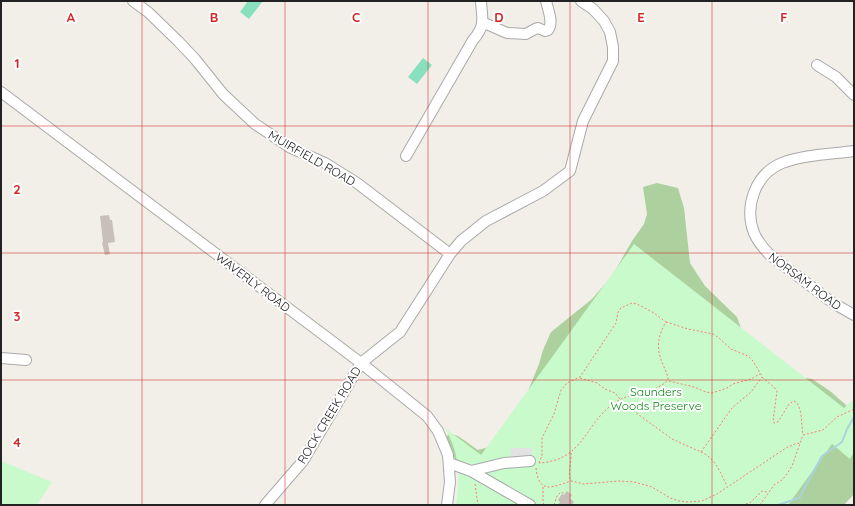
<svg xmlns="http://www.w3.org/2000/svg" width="855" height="506" viewBox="0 0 855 506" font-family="Quicksand,sans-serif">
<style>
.forest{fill:#add19e}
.park{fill:#c8facc}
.pitch{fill:#88e0be}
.parking{fill:#e2e2e2}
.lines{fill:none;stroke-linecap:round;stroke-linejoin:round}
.stream{stroke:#aad3df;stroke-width:2}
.building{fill:#c7bfb8}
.minor-casing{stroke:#a9a9a9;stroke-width:12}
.path{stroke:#fa8072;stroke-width:1;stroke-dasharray:2 2;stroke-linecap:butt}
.minor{stroke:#fff;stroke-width:10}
.grid{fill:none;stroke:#d62828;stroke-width:1;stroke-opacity:0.55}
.labels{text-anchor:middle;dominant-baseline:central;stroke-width:4;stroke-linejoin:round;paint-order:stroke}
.street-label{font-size:12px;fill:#222;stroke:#fff}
.park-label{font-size:12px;fill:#0c8416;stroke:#fff}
.grid-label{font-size:13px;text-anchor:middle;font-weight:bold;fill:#d62828;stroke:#fff;stroke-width:4;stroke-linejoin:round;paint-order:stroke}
</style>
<rect width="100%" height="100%" fill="#f2efe9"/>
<path class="forest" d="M 657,183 L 678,188 L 684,208 L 690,263 L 705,286 L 737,317 L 745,339 L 793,376 L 812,379 L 830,391 L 846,405 L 854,430 L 854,494 L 844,505 L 584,505 L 546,424 L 466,463 L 455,459 L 446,438 L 449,433 L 458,436 L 478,450 L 489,447 L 528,391 L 539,364 L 543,350 L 551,332 L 592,299 L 612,276 L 632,241 L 644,224 L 647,214 L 643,187 Z"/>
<path class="park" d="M 634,244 L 844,408 L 854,399 L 854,452 L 850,459 L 832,444 L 788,505 L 456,505 C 460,475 460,455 445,428 L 481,455 Z
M 1,461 L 52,482 L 37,505 L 1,505 Z"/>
<path class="pitch" d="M 248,1 L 263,1 L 249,19 L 240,12 Z
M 423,58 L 432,65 L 417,84 L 408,77 Z"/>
<path class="parking" d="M 511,448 L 532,448 L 531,460 L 511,465 Z"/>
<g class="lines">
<path class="stream" d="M 778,505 L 799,498 L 822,456 L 842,442 L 847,429 L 854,417"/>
</g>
<path class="building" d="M 109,215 L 110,220 L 112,220 L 115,242 L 108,243 L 110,254 L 105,255 L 102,243 L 103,242 L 100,216 Z
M 567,491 L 572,495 L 570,498 L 574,502 L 572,505 L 558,505 L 560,502 L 558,500 L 562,494 L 564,495 Z"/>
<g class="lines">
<defs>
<path id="minor" d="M 133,1 L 148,12 L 178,41 L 195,59 L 223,94 L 255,124 L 291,148 L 325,163 L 357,183 L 450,254
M 482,22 L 507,33 L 526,34 L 535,29 L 538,28 L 545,31 L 548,30 C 554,23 548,10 546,1
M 817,65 L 836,77 L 854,95
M 1,92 L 361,363 L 427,416 L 438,431 L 448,455 L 450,482 L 447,505
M 854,151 C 831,154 802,155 782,163 C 755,174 744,207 754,233 C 758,242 764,249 770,255 L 833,303 L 854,315
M 406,156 L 473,40 C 486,25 482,19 481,1
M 1,358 L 26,360
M 449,463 L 471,471 L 530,505
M 471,471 L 504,463 L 530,461
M 265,505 L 303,461 L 361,363 L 400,332 L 450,254 L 461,241 L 486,221 L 543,191 L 570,171 L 583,121 L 613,61 L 613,47 L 610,32 L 604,21 L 593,9 L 581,1"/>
</defs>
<use href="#minor" class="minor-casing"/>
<path class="path" d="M 666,322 L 688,329 L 713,334 L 719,338 L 731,349 L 748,356 L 753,361 L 763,378 L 774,387 L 777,391 L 773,421 L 774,423 L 778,422 L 789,404 L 794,401 C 803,405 801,426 803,435
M 580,378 L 597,383 L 605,389 L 615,393 L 624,404 L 672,439 L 701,452 L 732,408 L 751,392 L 762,377
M 669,381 L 694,387 L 706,392 L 712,393 L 727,388 L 733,384 L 751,379 L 760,374
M 701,452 C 716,459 720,472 727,486
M 571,453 C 572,462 567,473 571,481 L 584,484 L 619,481 L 634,482 L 652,487 L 670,498 L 679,501 L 688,502 L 702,501 L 717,494 L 786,448 L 797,443 L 800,444
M 539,463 L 542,456 L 542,438 L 554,414 L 561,390 L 567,383 L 580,377 L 616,323 L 618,312 L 621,308 L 632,303 L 637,304 L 654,313 L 666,322 C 658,335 656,348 662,362 C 664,368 668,374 668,380 C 654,395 629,391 613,404 C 584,425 584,460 539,463
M 536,468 C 539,495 552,487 571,481
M 475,484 L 478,505
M 543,487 L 543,501 L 544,505
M 554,505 L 557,496 L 561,492 L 565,494
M 742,505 L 750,503 L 762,491 L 767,492
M 760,505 L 774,485 L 782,480 L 787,474 L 792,466 L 803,435 L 823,430 L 837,417 L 854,409"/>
<use href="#minor" class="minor"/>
</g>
<path class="grid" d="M 142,1 L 142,505M 285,1 L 285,505M 428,1 L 428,505M 570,1 L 570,505M 712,1 L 712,505M 1,126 L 854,126M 1,253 L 854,253M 1,380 L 854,380"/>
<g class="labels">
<g class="street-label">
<text transform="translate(312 158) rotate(30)">MUIRFIELD ROAD</text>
<text transform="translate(805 281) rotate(37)">NORSAM ROAD</text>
<text transform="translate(253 282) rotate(37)">WAVERLY ROAD</text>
<text transform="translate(329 415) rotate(-59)">ROCK CREEK ROAD</text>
</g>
<g class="park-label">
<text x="656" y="391">Saunders<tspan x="656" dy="14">Woods Preserve</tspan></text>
</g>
</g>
<g class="grid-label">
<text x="71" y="22">A</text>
<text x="214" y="22">B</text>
<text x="356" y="22">C</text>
<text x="499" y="22">D</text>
<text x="641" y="22">E</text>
<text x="784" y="22">F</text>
<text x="17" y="68">1</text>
<text x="17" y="194">2</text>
<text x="17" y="321">3</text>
<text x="17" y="447">4</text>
</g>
<rect width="855" height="506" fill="none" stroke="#222222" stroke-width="4"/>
</svg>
